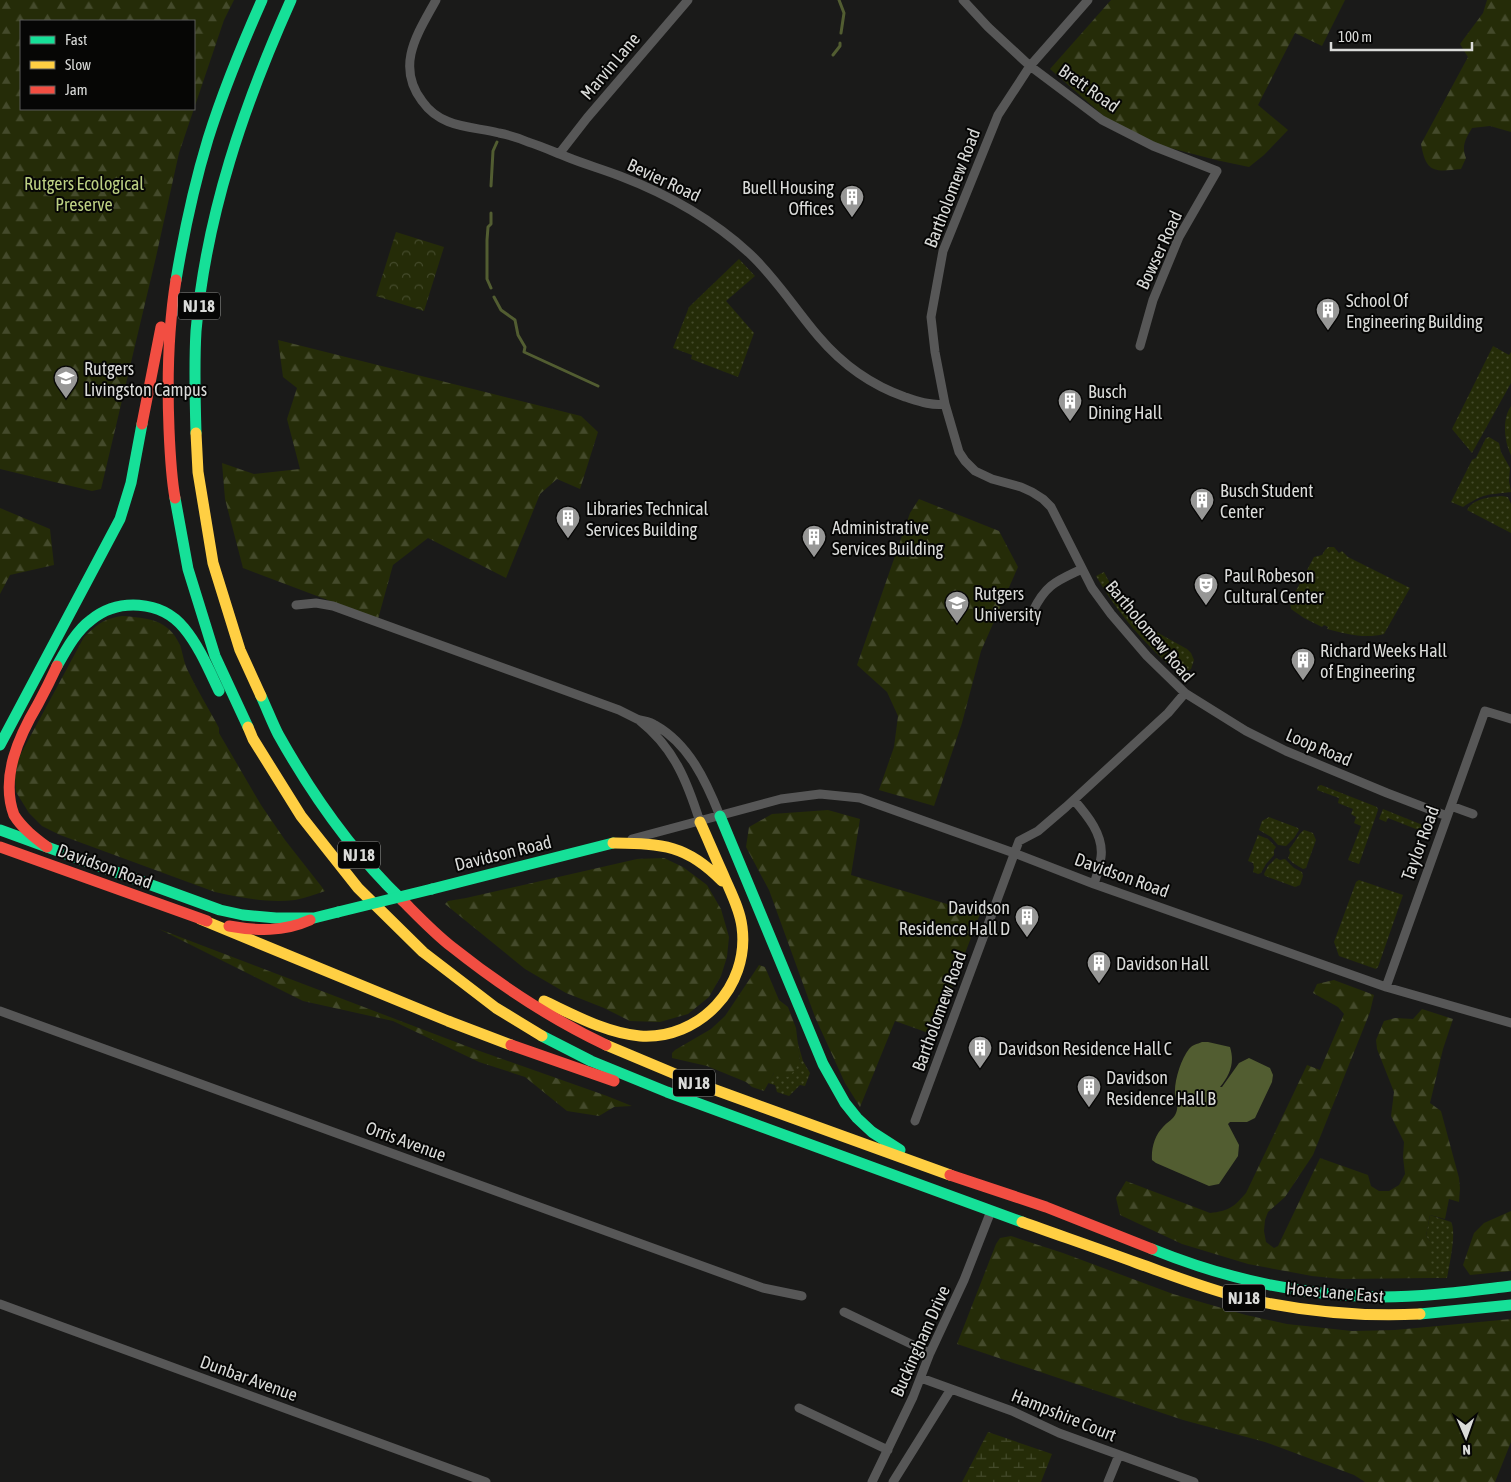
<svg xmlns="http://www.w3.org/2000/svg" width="1511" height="1482" viewBox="0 0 1511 1482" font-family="'Asap Condensed',sans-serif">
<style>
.grass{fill:url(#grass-dots)}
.forest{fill:url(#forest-firs);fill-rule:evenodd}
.wetland{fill:url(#wetland-marsh)}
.park{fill:url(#park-crowns)}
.water{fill:#525d31}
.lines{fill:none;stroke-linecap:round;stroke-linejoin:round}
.stream{stroke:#525d31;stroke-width:3}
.street{stroke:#575757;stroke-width:9}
.fast{stroke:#16e098;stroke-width:11}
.slow{stroke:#ffcf43;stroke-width:11}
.jam{stroke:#f24e42;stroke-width:11}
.fast-bridge{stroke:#16e098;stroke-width:11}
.labels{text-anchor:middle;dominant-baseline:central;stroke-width:4;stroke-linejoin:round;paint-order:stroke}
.shield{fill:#060605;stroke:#9a9b99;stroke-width:1}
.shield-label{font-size:16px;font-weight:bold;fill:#dadbd9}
.street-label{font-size:18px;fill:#dadbd9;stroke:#060605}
.park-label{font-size:18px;fill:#bcd083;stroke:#060605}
.poi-label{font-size:18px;fill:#dadbd9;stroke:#060605;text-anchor:start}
</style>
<defs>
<pattern id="grass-dots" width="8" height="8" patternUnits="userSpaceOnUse" patternTransform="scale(1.25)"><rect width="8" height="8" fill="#252c08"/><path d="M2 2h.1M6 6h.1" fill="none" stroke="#444a2b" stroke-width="1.8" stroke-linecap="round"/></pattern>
<pattern id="forest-firs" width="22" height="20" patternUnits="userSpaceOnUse" patternTransform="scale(1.25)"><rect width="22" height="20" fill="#252c08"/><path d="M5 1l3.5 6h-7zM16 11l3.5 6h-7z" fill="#444a2b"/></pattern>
<pattern id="wetland-marsh" width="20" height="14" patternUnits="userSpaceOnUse" patternTransform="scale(1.25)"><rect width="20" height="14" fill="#252c08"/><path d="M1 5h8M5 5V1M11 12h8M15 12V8" fill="none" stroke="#444a2b"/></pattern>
<pattern id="park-crowns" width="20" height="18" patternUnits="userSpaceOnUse" patternTransform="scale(1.25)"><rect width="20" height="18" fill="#252c08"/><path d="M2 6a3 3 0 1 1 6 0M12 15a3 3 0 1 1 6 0" fill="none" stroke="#444a2b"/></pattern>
</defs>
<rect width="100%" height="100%" fill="#1a1a19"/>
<path class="grass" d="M 739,259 L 755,276 L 726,301 L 754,333 L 738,377 L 691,359 L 692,355 L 673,348 L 689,307 Z
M 1493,346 L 1509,355 L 1511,352 L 1511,383 L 1472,453 L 1452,429 Z
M 1511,406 L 1511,455 C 1504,441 1502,419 1511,406 Z
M 1489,437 L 1499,443 L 1501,452 L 1510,468 L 1509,481 L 1511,492 C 1487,495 1484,493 1463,507 L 1451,502 L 1472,460 L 1476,458 L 1486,438 Z
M 1501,496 L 1508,497 L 1511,504 L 1511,533 L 1467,510 C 1473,499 1489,497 1501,496 Z
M 1328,547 L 1334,547 L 1339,553 L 1342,551 L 1348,557 L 1410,588 L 1384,634 C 1366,639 1345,634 1327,629 L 1328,627 L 1324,625 L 1322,627 L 1304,618 L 1291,609 L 1290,602 L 1314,557 L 1322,555 L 1325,550 Z
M 1104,572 L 1114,591 L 1134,614 L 1160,634 L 1187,649 L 1191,653 L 1194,660 L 1191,669 L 1183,673 L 1176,671 C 1144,644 1117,612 1096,576 Z
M 1321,785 L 1377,807 L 1378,810 L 1359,864 L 1348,860 L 1361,826 L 1354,823 L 1356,817 L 1351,814 L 1353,809 L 1338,803 L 1339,798 L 1317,790 L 1318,786 Z
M 1383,809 L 1425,826 L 1427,829 L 1426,833 L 1388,818 L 1386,822 L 1379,819 Z
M 1269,817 L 1298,828 L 1299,830 L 1294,838 L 1286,846 L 1278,845 L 1271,837 L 1259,830 L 1262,821 Z
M 1304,830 L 1313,833 L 1316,840 L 1306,868 L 1303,869 L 1293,863 L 1288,858 L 1290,853 L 1289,849 C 1295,843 1298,834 1304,830 Z
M 1258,835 L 1268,839 L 1276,847 L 1274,850 L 1274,855 L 1266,864 L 1261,873 L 1258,874 L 1253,872 L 1254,867 L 1253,863 L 1248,861 Z
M 1276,858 L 1280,860 L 1285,859 L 1294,868 L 1302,872 L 1303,876 L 1300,885 L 1295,887 L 1265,876 L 1264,874 L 1268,866 Z
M 1359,880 L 1403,895 L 1378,967 L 1376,969 L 1339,956 L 1334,942 L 1356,882 Z
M 797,1040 L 803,1061 L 810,1073 L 805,1086 L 800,1085 L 789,1096 L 777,1092 L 775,1085 L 768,1083 L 774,1073 L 800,1061 Z
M 1430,1215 L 1451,1222 C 1457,1232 1449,1266 1447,1278 L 1430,1278 L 1430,1241 L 1426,1236 Z"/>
<path class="forest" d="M 0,0 L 234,0 L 224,20 L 179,153 L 156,257 L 101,489 L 92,491 L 0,469 ZM 21,21 L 194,21 L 194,109 L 21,109 Z
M 1111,0 L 1345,0 L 1322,46 L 1295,33 L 1258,105 L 1288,130 L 1264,155 L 1249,167 L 1216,160 L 1155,144 L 1106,118 L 1050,69 Z
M 1487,0 L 1511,0 L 1511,132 L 1490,126 L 1472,128 C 1466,138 1461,146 1466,158 L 1461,169 C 1434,172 1426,173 1421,144 L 1468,57 L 1460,44 L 1483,13 Z
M 278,340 L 581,416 L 598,432 L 580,489 L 557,479 L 540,494 L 506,578 L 428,538 L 393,565 L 378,619 L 243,568 L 225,499 L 222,463 L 254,474 L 300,469 L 287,419 L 297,388 L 283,377 Z
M 919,499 L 999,531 L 1018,567 L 981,651 L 962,723 L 934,806 L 879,790 L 894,747 L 898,716 L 887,692 L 857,665 L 910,513 Z
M 0,508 L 50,529 L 54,565 L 10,575 L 0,594 Z
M 122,616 C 148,618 168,619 180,645 C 183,654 184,663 188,671 C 197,690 209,709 219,728 L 219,733 L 261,805 L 285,840 L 325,891 C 316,894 305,898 295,900 C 268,903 241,898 215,892 L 60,835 L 42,826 L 29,813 L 16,792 L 15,778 L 18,759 L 84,637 C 98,624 103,619 122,616 Z
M 828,810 L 860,819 L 851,875 L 980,914 L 934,1035 L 895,1021 L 860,1107 L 845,1083 L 815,1017 L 769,890 L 746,847 L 749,827 L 772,814 Z
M 664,858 L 683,867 L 707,885 L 721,909 L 729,937 L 727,957 L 721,976 L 709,997 L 688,1014 L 660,1022 L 630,1021 L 604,1008 L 566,993 L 525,969 L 445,904 L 448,901 L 466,898 L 637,859 Z
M 159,929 L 474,1049 L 607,1096 L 632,1106 L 614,1107 L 599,1116 L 567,1111 L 525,1077 L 479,1062 L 393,1021 L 303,1001 Z
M 759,965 L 765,967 L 779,1000 L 788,1007 L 796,1028 L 800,1061 L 795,1070 L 788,1077 L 774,1073 L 764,1091 L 752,1087 L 746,1082 L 707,1066 L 672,1058 L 672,1053 L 675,1050 L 711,1029 L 725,1016 Z
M 1334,980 L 1374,995 L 1370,1012 L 1313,1155 L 1285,1197 L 1268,1212 L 1265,1220 L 1264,1231 L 1266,1242 L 1274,1248 L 1278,1246 L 1320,1158 L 1368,1175 L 1371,1186 L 1379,1191 L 1389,1191 L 1399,1185 L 1405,1174 L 1403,1157 L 1404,1142 L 1391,1116 L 1394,1092 L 1377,1049 L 1376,1040 L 1384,1021 L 1395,1018 L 1413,1019 L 1422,1009 L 1453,1019 L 1443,1049 L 1430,1103 L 1441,1111 L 1459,1178 L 1460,1188 L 1459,1202 L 1449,1199 L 1445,1219 L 1430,1215 L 1426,1236 L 1430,1241 L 1430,1278 L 1342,1279 L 1312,1276 L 1248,1264 L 1182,1244 L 1120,1215 L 1116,1198 L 1126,1181 L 1210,1213 C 1229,1211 1234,1207 1246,1193 L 1307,1065 L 1320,1070 L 1344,1014 L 1338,1007 L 1313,993 L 1317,984 Z
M 1511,1211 L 1511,1271 L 1470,1275 L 1463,1265 L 1474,1233 L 1484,1223 Z
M 1011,1236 L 1063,1253 L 1173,1294 L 1246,1315 L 1287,1324 L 1352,1331 L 1395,1330 L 1511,1319 L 1511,1442 L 1495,1482 L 1365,1482 L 1354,1475 L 1265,1442 L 1183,1420 L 957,1344 L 996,1244 L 1000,1238 Z"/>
<path class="wetland" d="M 988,1432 L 1052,1454 L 1041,1482 L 962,1482 Z"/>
<path class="park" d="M 396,232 L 444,247 L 424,311 L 376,296 Z"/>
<path class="water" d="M 1202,1042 L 1208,1042 L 1230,1047 C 1235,1063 1230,1075 1220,1087 L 1222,1087 L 1239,1063 L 1249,1058 L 1270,1068 L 1273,1075 L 1272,1082 L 1255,1118 L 1247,1122 L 1230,1122 L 1228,1124 L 1239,1145 L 1238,1156 L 1219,1184 L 1209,1186 L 1156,1163 L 1152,1160 C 1151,1148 1155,1135 1163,1127 C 1167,1122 1174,1119 1176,1113 C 1179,1106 1176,1100 1175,1094 C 1174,1081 1181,1059 1189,1049 C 1192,1045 1197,1044 1202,1042 Z"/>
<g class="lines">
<path class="stream" d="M 839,0 L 844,13 L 841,33
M 833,55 L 840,46 L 840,43
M 491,186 L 493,151 L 497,142
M 491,213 L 491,224 L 488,227 L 487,240 L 487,279 L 491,288
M 494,297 L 501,310 L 515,320 L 518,335 L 525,347 L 524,352 L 598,386"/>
<path class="street" d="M 436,0 C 418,33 395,65 422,101 C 441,128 470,126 499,133 C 509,135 519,138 528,142 C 541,146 554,152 567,157 C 584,164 602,169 620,176 C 667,194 712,219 749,253 C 776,278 795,309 819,337 C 842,364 871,385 905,397 C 918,401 931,406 945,404
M 963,0 L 988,27 L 1030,66 L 1102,120 L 1153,146 L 1217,171 L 1179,237 L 1153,300 L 1140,346
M 1088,0 L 1030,66 L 998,115 L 943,251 L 931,317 L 935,352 L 945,404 L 959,452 L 965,461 L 975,471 L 992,479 L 1021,487 L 1032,492 L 1043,499 L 1051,507 L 1092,588 L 1111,614 L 1147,656 L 1185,693 L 1246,731 L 1286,751 L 1387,793 L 1447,816
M 559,154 L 587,118 L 688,0
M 296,605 L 316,603 L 333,606 L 619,710 C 625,713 631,716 637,719 C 643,721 650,721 655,725 C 689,744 706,781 720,816
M 1033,611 C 1046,584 1057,581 1082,569
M 640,721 C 674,748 687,781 700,822
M 1074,800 C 1087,815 1104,835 1101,857 C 1100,866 1097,875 1094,884
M 1451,806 L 1473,814
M 632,839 L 781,799 L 820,794 L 860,798 L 1014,853 L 1094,884 L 1386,987 L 1511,1023
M 1386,987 L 1485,711 L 1511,719
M 0,1011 L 763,1288 L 802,1296
M 915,1121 L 1019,841 L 1038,831 L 1066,807 L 1168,713 L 1185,693
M 0,1304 L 486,1482
M 844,1312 L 930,1353
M 921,1378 L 1012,1411 L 1059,1433 L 1194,1482
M 799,1408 L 888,1450
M 872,1482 L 913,1397 L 930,1353 L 964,1280 L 991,1211
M 893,1482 L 951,1389
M 1108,1482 L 1119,1455"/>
<path class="fast" d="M 176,280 C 184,232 194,185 208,139 C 223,91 242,45 262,0
M 196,433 C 195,399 194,365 196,331 C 206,215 244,105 291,0
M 175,498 L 188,569 L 215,656 L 248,727
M 57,666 C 66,650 76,631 91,620 C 118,598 161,600 184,628 C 199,646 209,670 219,691
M 261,696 C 267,709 272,722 278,734 C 311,793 354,854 402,900
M 0,745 L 120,519 L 131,483 L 142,424
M 720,816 L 823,1064 L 845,1103 L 857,1118 L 872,1132 L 900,1150
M 0,830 L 220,910 L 243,915 L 276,918 L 314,918 L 338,912
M 432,889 L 613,843
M 542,1036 L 591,1061 L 667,1092 L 1022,1222
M 1152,1249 C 1226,1279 1303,1296 1382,1297 C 1425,1297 1468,1291 1511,1286
M 1420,1314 L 1511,1305"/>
<path class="slow" d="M 196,433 L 198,472 L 213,563 L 240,650 L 261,696
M 248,727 L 253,739 L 301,816 L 358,888 L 423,952 L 496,1008 L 542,1036
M 613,843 C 662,844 686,844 722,881
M 200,919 L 448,1021 L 511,1045
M 544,1001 C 574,1015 606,1033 640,1036 C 699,1040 750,987 742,927 C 740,909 730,891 723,874 C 715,857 708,839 700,822
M 606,1045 L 699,1084 L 950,1175
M 1022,1222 C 1061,1236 1099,1249 1137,1263 C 1171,1275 1204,1288 1239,1297 C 1298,1311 1359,1317 1420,1314"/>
<path class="jam" d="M 142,424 L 161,327
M 175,498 C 171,476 170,453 169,429 C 167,379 168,329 176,280
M 0,847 L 207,921
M 47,847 C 35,838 22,828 14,815 C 0,777 19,736 38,704 C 45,691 51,679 57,666
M 402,900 C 418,916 434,933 452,947 C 501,986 549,1018 606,1045
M 229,926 C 257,931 283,932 310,920
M 511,1045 L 614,1081
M 950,1175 L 1046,1207 L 1152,1249"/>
<path class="fast-bridge" d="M 338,912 L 432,889"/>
</g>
<defs>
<symbol id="building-pin" viewBox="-11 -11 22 30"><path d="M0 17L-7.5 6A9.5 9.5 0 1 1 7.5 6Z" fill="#979796" stroke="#060605"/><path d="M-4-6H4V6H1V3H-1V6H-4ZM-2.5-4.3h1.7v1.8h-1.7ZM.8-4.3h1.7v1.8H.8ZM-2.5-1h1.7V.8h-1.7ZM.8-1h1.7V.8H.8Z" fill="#fff"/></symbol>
<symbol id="university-pin" viewBox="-11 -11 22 30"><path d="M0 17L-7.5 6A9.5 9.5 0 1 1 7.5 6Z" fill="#979796" stroke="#060605"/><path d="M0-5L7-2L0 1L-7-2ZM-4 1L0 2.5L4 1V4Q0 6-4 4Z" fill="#fff"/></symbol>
<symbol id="theatre-pin" viewBox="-11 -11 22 30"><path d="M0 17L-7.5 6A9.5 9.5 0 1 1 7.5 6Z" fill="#979796" stroke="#060605"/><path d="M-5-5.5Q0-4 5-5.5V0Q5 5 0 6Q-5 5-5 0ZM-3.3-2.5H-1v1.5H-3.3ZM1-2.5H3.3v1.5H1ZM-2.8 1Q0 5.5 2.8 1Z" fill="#fff"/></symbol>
</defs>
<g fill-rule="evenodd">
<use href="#building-pin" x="838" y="183" width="28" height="38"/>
<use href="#building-pin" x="1314" y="296" width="28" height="38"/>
<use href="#university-pin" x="52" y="364" width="28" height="38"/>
<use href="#building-pin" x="1056" y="387" width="28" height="38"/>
<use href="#building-pin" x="1188" y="486" width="28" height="38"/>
<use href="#building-pin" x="554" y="504" width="28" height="38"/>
<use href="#building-pin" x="800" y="523" width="28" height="38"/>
<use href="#theatre-pin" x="1192" y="571" width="28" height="38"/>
<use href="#university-pin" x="943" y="589" width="28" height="38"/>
<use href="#building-pin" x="1289" y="646" width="28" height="38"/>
<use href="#building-pin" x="1013" y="903" width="28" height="38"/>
<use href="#building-pin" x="1085" y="949" width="28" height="38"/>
<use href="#building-pin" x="966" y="1034" width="28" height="38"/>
<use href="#building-pin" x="1075" y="1073" width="28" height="38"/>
</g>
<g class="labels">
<g class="shield">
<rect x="178" y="292.5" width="42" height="27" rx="4"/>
<rect x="338" y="841.5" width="42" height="27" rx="4"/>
<rect x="673" y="1069.5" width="42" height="27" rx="4"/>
<rect x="1223" y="1284.5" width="42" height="27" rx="4"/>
</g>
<g class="shield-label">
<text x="199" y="306">NJ 18</text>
<text x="359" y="855">NJ 18</text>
<text x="694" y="1083">NJ 18</text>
<text x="1244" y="1298">NJ 18</text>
</g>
<g class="street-label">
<text transform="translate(610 66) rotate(-50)">Marvin Lane</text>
<text transform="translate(1089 88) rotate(35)">Brett Road</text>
<text transform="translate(664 180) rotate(25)">Bevier Road</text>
<text transform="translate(952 188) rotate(-69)">Bartholomew Road</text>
<text transform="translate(1159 250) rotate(-65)">Bowser Road</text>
<text transform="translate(1150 631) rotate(50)">Bartholomew Road</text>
<text transform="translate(1319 747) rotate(23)">Loop Road</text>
<text transform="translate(1420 843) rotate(-70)">Taylor Road</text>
<text transform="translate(503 853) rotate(-14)">Davidson Road</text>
<text transform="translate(105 866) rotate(20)">Davidson Road</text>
<text transform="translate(1122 875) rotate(20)">Davidson Road</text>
<text transform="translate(939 1011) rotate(-70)">Bartholomew Road</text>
<text transform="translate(406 1141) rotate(20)">Orris Avenue</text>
<text transform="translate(1335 1292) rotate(5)">Hoes Lane East</text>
<text transform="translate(920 1341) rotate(-66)">Buckingham Drive</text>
<text transform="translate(249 1378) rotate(20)">Dunbar Avenue</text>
<text transform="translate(1064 1415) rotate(22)">Hampshire Court</text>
</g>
<g class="park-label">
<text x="84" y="183">Rutgers Ecological<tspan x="84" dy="21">Preserve</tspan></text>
</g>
<g class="poi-label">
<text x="834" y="187" text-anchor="end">Buell Housing<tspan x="834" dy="21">Offices</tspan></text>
<text x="1346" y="300">School Of<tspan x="1346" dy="21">Engineering Building</tspan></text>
<text x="84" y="368">Rutgers<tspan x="84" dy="21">Livingston Campus</tspan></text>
<text x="1088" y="391">Busch<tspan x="1088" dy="21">Dining Hall</tspan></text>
<text x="1220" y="490">Busch Student<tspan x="1220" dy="21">Center</tspan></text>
<text x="586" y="508">Libraries Technical<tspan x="586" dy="21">Services Building</tspan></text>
<text x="832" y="527">Administrative<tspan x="832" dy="21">Services Building</tspan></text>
<text x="1224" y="575">Paul Robeson<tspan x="1224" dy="21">Cultural Center</tspan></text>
<text x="974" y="593">Rutgers<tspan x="974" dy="21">University</tspan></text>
<text x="1320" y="650">Richard Weeks Hall<tspan x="1320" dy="21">of Engineering</tspan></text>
<text x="1010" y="907" text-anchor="end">Davidson<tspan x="1010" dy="21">Residence Hall D</tspan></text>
<text x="1116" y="963">Davidson Hall</text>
<text x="998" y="1048">Davidson Residence Hall C</text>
<text x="1106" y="1077">Davidson<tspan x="1106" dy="21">Residence Hall B</tspan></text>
</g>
</g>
<rect x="20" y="20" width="175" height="90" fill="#060605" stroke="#5b5b5a"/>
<rect x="30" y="36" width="25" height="8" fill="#16e098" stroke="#5b5b5a"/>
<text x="65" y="45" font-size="15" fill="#dadbd9">Fast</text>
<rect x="30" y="61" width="25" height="8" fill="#ffcf43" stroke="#5b5b5a"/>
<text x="65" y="70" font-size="15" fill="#dadbd9">Slow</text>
<rect x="30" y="86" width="25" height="8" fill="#f24e42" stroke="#5b5b5a"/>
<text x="65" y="95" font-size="15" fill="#dadbd9">Jam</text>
<g transform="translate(1466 1437) rotate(178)" stroke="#060605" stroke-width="4" paint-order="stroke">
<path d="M0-4L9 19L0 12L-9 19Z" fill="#dadbd9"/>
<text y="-8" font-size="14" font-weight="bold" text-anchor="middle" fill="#dadbd9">N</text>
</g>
<path d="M1331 42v8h141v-8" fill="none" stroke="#dadbd9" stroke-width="2.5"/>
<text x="1338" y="42" font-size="15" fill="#dadbd9" stroke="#060605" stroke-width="4" paint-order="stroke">100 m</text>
</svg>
